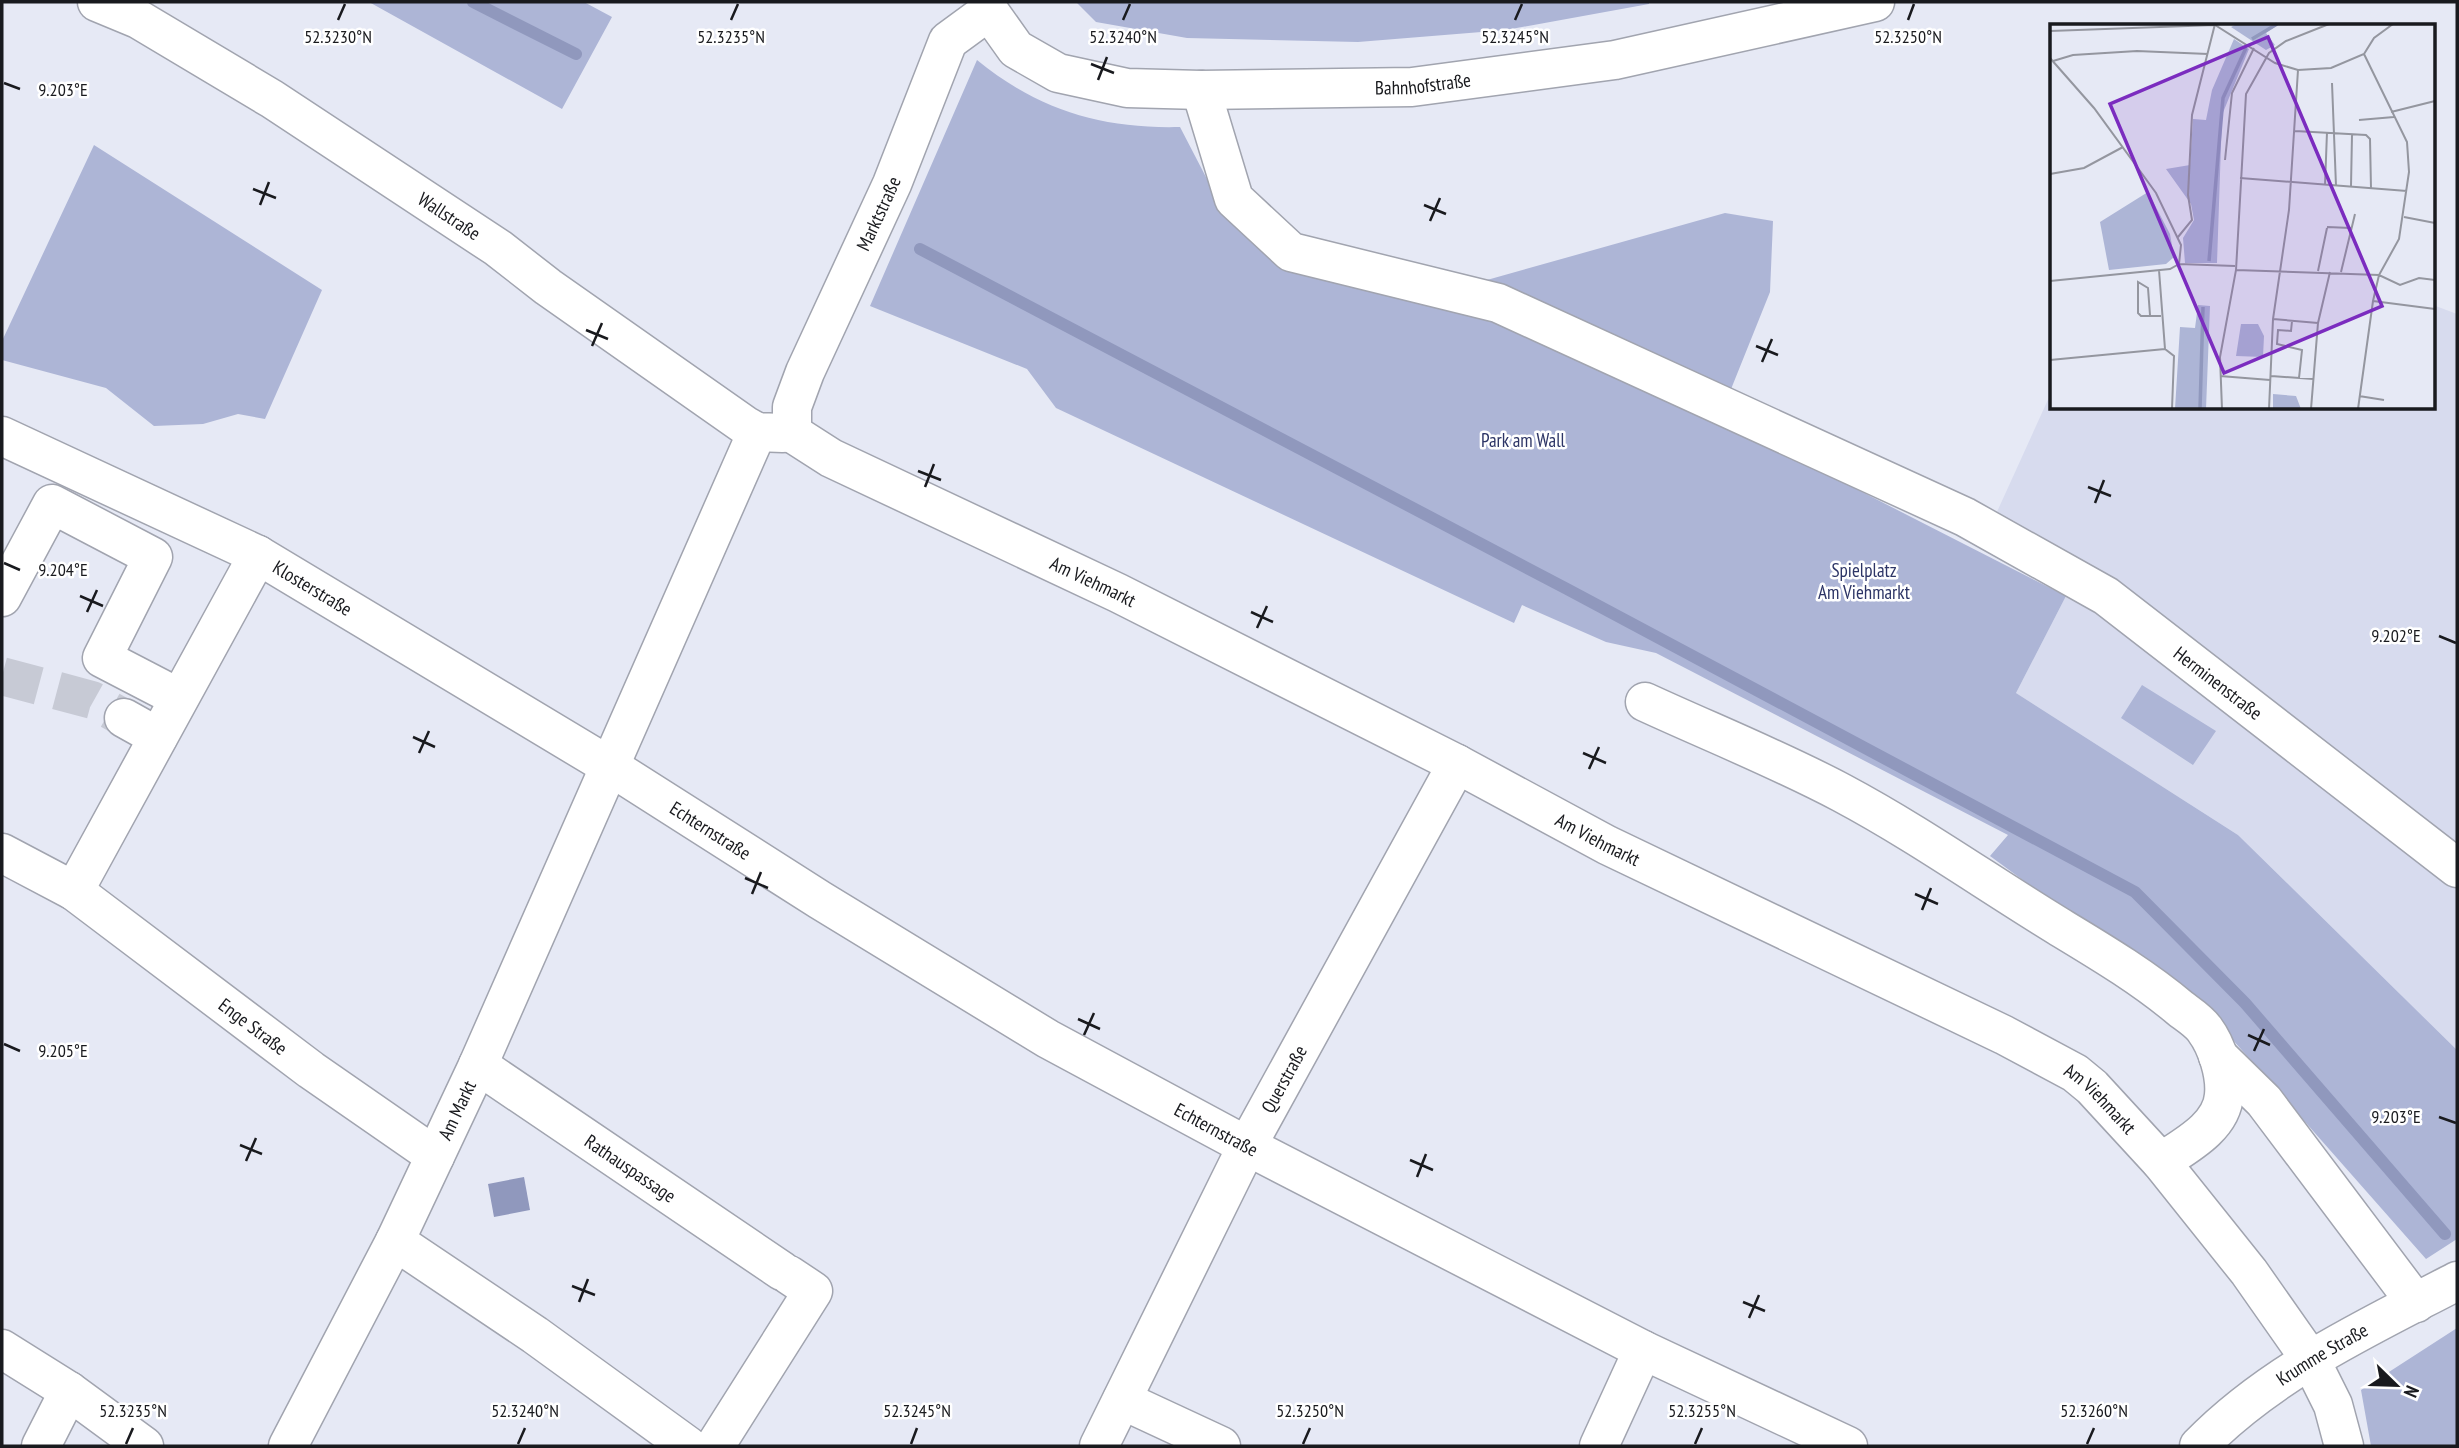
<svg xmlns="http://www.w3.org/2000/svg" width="2459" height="1448" viewBox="0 0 2459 1448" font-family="'PT Sans Narrow',sans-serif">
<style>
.built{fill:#d7dbee}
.green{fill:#adb5d6}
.water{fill:#9098bd}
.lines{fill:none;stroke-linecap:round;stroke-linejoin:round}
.stream{stroke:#9098bd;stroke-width:12}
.minor-tunnel{stroke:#c7cad5;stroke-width:38;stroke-dasharray:38 19;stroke-linecap:butt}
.minor-casing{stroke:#a1a4af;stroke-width:41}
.minor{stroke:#fff;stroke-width:38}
.ticks{fill:none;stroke:#191a1e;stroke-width:2.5}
.labels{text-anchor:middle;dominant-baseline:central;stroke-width:5;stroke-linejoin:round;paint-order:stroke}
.street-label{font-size:19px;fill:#191a1e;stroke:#fff}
.park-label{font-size:19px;fill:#2d3566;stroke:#fff}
.inset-river{fill:none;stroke:#9098bd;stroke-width:3.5}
.inset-road{fill:none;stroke:#94969f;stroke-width:2}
.view{fill:#7b2cbf;fill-opacity:0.15;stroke:#7b2cbf;stroke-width:3.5}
.inset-edge{fill:none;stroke:#191a1e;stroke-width:3.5}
.ticks-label{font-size:18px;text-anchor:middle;fill:#191a1e;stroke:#fff;stroke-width:5;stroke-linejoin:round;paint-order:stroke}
</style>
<rect width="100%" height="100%" fill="#e6e9f5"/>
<path class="built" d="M 2433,305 L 2457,314 L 2457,1050 L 2238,835 L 2016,693 L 2066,596 L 1996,514 L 2051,393 L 2051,408 L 2433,408 Z"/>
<path class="green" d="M 369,2 L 584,2 L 612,17 L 562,109 Z
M 1076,2 L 1649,2 L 1649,4 L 1506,30 L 1358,42 L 1187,38 L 1096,22 Z
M 977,60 C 1038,110 1102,129 1180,127 L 1222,208 L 1423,298 L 1725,213 L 1773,221 L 1770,292 L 1719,419 L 2066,596 L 2016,693 L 2238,835 L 2457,1050 L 2457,1239 L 2426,1259 L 2217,1022 L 1990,856 L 2008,835 L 1656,653 L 1606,642 L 1522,605 L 1514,623 L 1056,408 L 1027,369 L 870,306 Z
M 94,145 L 322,290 L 265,419 L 238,414 L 203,424 L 154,426 L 106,388 L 2,360 L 2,341 Z
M 2142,685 L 2216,731 L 2193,765 L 2121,718 Z
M 2457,1328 L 2457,1446 L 2371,1446 L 2361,1390 Z"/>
<path class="water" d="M 524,1177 L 530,1210 L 494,1217 L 488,1184 Z"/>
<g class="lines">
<path class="stream" d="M 473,2 L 576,54
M 920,249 L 1567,589 L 2135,892 L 2245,1003 L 2445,1234"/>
<path class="minor-tunnel" d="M 2,676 L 92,700 L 124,718"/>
<defs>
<g id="minor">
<path id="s1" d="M 97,2 L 138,19 L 272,99 L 498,248 L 548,287 L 746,426 L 757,432 L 783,433"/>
<path id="s2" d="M 987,2 L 989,11 L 1016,49 L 1058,73 L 1127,88 L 1201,90 L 1412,87 L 1615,60 L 1875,2"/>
<path id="s3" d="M 1201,90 L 1234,199 L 1291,252 L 1498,303 L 1965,517 L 2106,596 L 2457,868"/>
<path id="s4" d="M 792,433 L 831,458 L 1118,593 L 1457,764 L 1607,845 L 2004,1035 L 2075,1073 L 2092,1087 L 2161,1162 L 2249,1272 L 2310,1359 L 2333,1405 L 2344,1446"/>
<path id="s5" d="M 792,433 L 792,407 L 805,372 L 892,184 L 948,41 L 989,11"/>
<path id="s6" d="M 2,436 L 258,555 L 611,767 L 820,900 L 1048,1039 L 1247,1146 L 1643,1350 L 1848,1446"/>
<path d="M 2,597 L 52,504 L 153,557 L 102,658 L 179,698"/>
<path d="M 1645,702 C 1710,732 1778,759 1842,793 C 1917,833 1986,882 2058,926 C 2101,952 2143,977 2181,1009 C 2189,1015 2200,1022 2205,1030 C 2217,1046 2226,1075 2224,1095 C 2222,1127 2185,1146 2161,1162"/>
<path d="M 124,718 L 158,737"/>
<path id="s7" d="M 2,853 L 74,891 L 311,1070 L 435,1156"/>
<path d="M 74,891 L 258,555"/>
<path d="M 2218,1056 L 2264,1101 L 2416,1303"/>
<path id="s8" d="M 478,1065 L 782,1271"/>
<path d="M 395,1241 L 535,1335 L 688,1446"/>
<path d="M 2,1349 L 69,1391 L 144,1446"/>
<path d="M 1122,1400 L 1221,1446"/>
<path d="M 41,1446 L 69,1391"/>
<path id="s9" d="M 288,1446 L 395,1241 L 478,1065 L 757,432"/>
<path d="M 715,1446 L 813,1291 L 789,1275"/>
<path id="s10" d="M 1099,1446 L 1247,1146 L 1457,764"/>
<path d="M 1599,1446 L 1643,1350"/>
<path id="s11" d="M 2199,1446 C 2271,1372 2367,1328 2457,1281"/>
</g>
</defs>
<use href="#minor" class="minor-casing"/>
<use href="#minor" class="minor"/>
</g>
<path class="ticks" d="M 338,20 L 345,4M 731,20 L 738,4M 1123,20 L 1130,4M 1515,20 L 1522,4M 1908,20 L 1914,4M 1091,64 L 1114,73M 1098,80 L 1107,57M 4,83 L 20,89M 253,189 L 276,198M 260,205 L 269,182M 1424,205 L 1446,214M 1430,221 L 1440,198M 586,330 L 608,339M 592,346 L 602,323M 1756,346 L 1778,355M 1762,362 L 1772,339M 918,471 L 941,480M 925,487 L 934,464M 2088,487 L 2111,496M 2095,503 L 2104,480M 4,563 L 20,570M 80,596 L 103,606M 87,612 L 97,590M 1251,612 L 1273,622M 1257,628 L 1267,606M 2439,636 L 2456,643M 413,737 L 435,747M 419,753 L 429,731M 1583,753 L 1606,763M 1589,769 L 1599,747M 745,878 L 768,888M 752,894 L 761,872M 1915,894 L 1938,904M 1922,910 L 1931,888M 1078,1019 L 1100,1029M 1084,1035 L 1094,1013M 2248,1035 L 2270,1045M 4,1044 L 20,1051M 2254,1051 L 2264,1029M 2439,1117 L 2456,1123M 240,1145 L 262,1154M 1410,1160 L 1433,1170M 246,1161 L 256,1138M 1417,1177 L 1426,1154M 572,1286 L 595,1295M 579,1302 L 588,1279M 1743,1302 L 1765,1311M 1749,1318 L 1759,1295M 126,1444 L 133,1428M 518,1444 L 525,1428M 911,1444 L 917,1428M 1303,1444 L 1310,1428M 1695,1444 L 1702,1428M 2087,1444 L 2094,1428"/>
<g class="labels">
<g class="street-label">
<text stroke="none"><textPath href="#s2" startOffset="471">Bahnhofstraße</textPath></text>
<text stroke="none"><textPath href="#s5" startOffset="238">Marktstraße</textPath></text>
<text stroke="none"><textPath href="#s1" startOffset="413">Wallstraße</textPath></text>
<text stroke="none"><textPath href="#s4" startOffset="336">Am Viehmarkt</textPath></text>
<text stroke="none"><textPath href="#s6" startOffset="346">Klosterstraße</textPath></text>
<text stroke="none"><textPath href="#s3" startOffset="1222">Herminenstraße</textPath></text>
<text stroke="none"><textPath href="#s6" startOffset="812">Echternstraße</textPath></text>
<text stroke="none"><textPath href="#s4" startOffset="903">Am Viehmarkt</textPath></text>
<text stroke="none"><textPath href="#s7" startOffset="306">Enge Straße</textPath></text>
<text stroke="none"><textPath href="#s10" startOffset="411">Querstraße</textPath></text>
<text stroke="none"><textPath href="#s4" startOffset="1470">Am Viehmarkt</textPath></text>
<text stroke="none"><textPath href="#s9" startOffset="376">Am Markt</textPath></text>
<text stroke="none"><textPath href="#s6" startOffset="1400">Echternstraße</textPath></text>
<text stroke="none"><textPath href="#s8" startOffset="184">Rathauspassage</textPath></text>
<text stroke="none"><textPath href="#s11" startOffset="154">Krumme Straße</textPath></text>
</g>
<g class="park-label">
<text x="1523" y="440">Park am Wall</text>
<text x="1864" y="570">Spielplatz<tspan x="1864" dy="22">Am Viehmarkt</tspan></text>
</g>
</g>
<g transform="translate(2050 24)">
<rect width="385" height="385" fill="#e6e9f5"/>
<path d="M 187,0 L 229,0 L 216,9 L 225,21 L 216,26 L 181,3 ZM 184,15 L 199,25 L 172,91 L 167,239 L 135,239 L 133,214 L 144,196 L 141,180 L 116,145 L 140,141 L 143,95 L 156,96 L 162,66 ZM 98,168 L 120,210 L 124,233 L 116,240 L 59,246 L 50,198 ZM 148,281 L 160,282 L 156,385 L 125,385 L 130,303 L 145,304 ZM 191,300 L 208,300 L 214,312 L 213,333 L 186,332 ZM 223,370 L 246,372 L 251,385 L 223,385 Z" fill="#adb5d6"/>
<path class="inset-river" d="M 202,15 L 227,0M 159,237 L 173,74 L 196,24M 150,385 L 153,283"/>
<path class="inset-road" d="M 0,7 L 165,1 L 225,39 L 248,46 L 281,44 L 314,30 L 324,14 L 343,0M 0,34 L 44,84 L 106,169 L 131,221 L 129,240M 3,37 L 23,31 L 87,27 L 158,30M 282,59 L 286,162M 341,88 L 385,77M 309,96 L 344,93M 245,107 L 316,111 L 320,115 L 321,164M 175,136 L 182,69 L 204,24M 0,150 L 34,144 L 73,123M 190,154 L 357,167M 275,161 L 277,108M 301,162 L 302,111M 354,193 L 385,199M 277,203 L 301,204M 128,213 L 142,196 L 138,171 L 142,91 L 165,0M 129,240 L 185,242M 109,246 L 115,325 L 124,332 L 122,385M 186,246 L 329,251 L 350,261 L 369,254 L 385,256M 268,247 L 277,204M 291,248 L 305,190M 0,257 L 120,245 L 129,240M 323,277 L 385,285M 100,291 L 98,264 L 88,258 L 88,289 L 91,292 L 111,292M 223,295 L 268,299M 242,297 L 241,307 L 228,306 L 227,320 L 252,326 L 249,354M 0,336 L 115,325M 170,352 L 220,356M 221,352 L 263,355M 309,372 L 334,376M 172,385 L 170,333 L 186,246 L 196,70 L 219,29 L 236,17 L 279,0M 219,385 L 223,295 L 239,186 L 248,46M 261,385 L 268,299 L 280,248M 308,385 L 323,277 L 329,251 L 349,215 L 359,148 L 357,118 L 314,30"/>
<path class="view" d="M 218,13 L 332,282 L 174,349 L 60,80 Z"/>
<rect width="385" height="385" class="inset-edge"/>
</g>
<g class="ticks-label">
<text x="338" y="43">52.3230°N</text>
<text x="731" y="43">52.3235°N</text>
<text x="1123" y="43">52.3240°N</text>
<text x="1515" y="43">52.3245°N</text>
<text x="1908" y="43">52.3250°N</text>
<text x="63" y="96">9.203°E</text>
<text x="63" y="576">9.204°E</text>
<text x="2396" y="642">9.202°E</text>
<text x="63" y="1057">9.205°E</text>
<text x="2396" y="1123">9.203°E</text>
<text x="133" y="1417">52.3235°N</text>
<text x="525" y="1417">52.3240°N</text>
<text x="917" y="1417">52.3245°N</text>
<text x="1310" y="1417">52.3250°N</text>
<text x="1702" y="1417">52.3255°N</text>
<text x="2094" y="1417">52.3260°N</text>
</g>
<rect width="2459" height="1448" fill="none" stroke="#191a1e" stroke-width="7"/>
<g transform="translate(2396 1385) rotate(113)" stroke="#ffffff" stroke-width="5" paint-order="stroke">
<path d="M0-5L12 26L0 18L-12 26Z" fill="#191a1e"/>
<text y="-10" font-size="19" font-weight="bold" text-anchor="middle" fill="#191a1e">N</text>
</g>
</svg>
